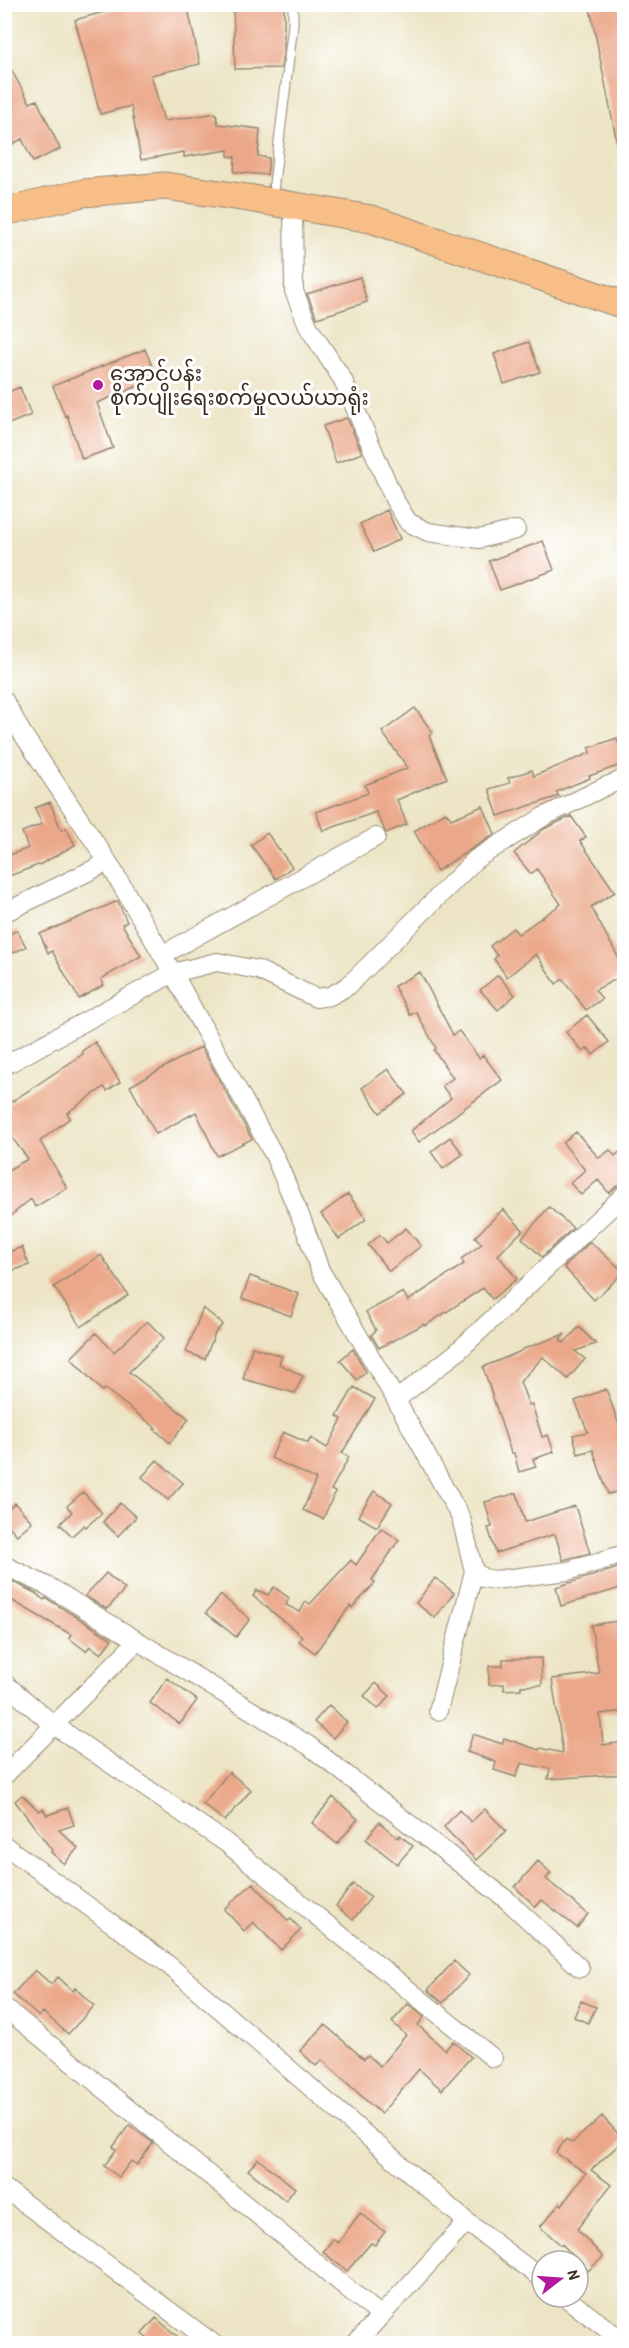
<svg xmlns="http://www.w3.org/2000/svg" width="629" height="2348" viewBox="0 0 629 2348" font-family="'Patrick Hand','Noto Sans Myanmar',sans-serif">
<style>
.building{fill:#eba789}
.lines{fill:none;stroke-linecap:round;stroke-linejoin:round}
.service-casing{stroke:#948771;stroke-width:11}
.minor-casing{stroke:#948771;stroke-width:20}
.primary-casing{stroke:#948771;stroke-width:29}
.service{stroke:#fff;stroke-width:9}
.minor{stroke:#fff;stroke-width:18}
.primary{stroke:#f7be88;stroke-width:27}
.poi-dot{fill:#b5179e;stroke:#fff;stroke-width:2}
.labels{text-anchor:middle;dominant-baseline:central;stroke-width:6;stroke-linejoin:round;paint-order:stroke}
.poi-label{font-size:21px;fill:#3b2a1e;stroke:#fff;text-anchor:start}
</style>
<rect width="100%" height="100%" fill="#fff"/>
<filter id="ink" filterUnits="userSpaceOnUse"><feTurbulence type="fractalNoise" baseFrequency=".0167" numOctaves="2"/><feDisplacementMap in="SourceGraphic" scale="12" xChannelSelector="R" yChannelSelector="G"/><feConvolveMatrix kernelMatrix="1 2 1 2 8 2 1 2 1" color-interpolation-filters="sRGB"/></filter>
<filter id="wash" filterUnits="userSpaceOnUse"><feTurbulence type="fractalNoise" baseFrequency=".008" numOctaves="4" result="noise"/><feDisplacementMap in="SourceGraphic" scale="24" xChannelSelector="R" yChannelSelector="G"/><feGaussianBlur stdDeviation="1.35" result="paint"/><feColorMatrix in="noise" values="0 0 0 0 0 0 0 0 0 0 0 0 0 0 0 0 0 1.4 0 .05"/><feComposite in="paint" operator="in"/></filter>
<g filter="url(#wash)">
<rect width="100%" height="100%" fill="#ece4c4"/>
<g id="blocks">
<path class="building" d="M 132,4 L 187,4 L 200,64 L 151,75 L 164,121 L 216,113 L 218,124 L 260,129 L 258,156 L 269,158 L 267,175 L 234,172 L 235,157 L 228,156 L 228,150 L 184,157 L 184,152 L 141,160 L 131,106 L 100,114 L 75,20 Z
M 233,4 L 284,4 L 284,43 L 281,68 L 235,69 Z
M 607,4 L 624,4 L 624,142 L 617,143 L 590,8 Z
M 4,57 L 30,103 L 37,100 L 60,149 L 33,162 L 22,139 L 4,149 Z
M 360,277 L 367,302 L 317,318 L 307,294 Z
M 529,342 L 540,372 L 504,384 L 494,354 Z
M 145,349 L 157,378 L 97,403 L 113,448 L 82,459 L 67,415 L 65,416 L 53,386 Z
M 20,387 L 31,415 L 4,426 L 4,394 Z
M 347,418 L 362,453 L 336,463 L 323,426 Z
M 387,510 L 400,539 L 374,552 L 360,524 Z
M 543,541 L 554,570 L 500,590 L 489,561 Z
M 415,708 L 433,733 L 429,736 L 447,778 L 397,800 L 407,824 L 386,833 L 376,812 L 323,831 L 316,812 L 368,793 L 365,785 L 408,768 L 382,732 Z
M 617,738 L 624,764 L 589,776 L 590,778 L 556,792 L 559,796 L 498,816 L 489,789 L 510,783 L 508,778 L 532,770 L 534,776 L 590,753 L 589,748 Z
M 50,802 L 61,830 L 66,828 L 75,845 L 41,864 L 4,878 L 4,857 L 28,848 L 22,832 L 42,824 L 35,808 Z
M 483,806 L 495,834 L 437,871 L 414,831 L 446,812 L 451,819 Z
M 571,816 L 586,837 L 580,841 L 615,892 L 591,907 L 624,968 L 624,975 L 595,990 L 602,999 L 586,1010 L 563,979 L 556,984 L 536,954 L 507,977 L 494,959 L 497,956 L 490,946 L 513,928 L 518,934 L 561,904 L 537,869 L 531,874 L 514,853 L 544,829 Z
M 267,833 L 292,867 L 276,879 L 251,845 Z
M 118,901 L 127,922 L 122,924 L 141,956 L 101,979 L 104,985 L 79,999 L 52,951 L 48,953 L 40,934 Z
M 17,930 L 26,947 L 4,957 L 4,937 Z
M 420,972 L 453,1035 L 459,1031 L 479,1058 L 483,1055 L 502,1080 L 419,1142 L 411,1131 L 451,1098 L 442,1086 L 453,1078 L 434,1050 L 436,1048 L 416,1012 L 410,1015 L 394,986 Z
M 498,975 L 515,995 L 498,1010 L 480,990 Z
M 587,1015 L 609,1042 L 593,1055 L 588,1048 L 583,1052 L 566,1032 Z
M 95,1042 L 120,1082 L 107,1091 L 104,1087 L 67,1113 L 70,1118 L 40,1141 L 67,1188 L 35,1207 L 31,1199 L 4,1221 L 4,1172 L 28,1159 L 4,1127 L 4,1107 L 83,1054 L 82,1051 Z
M 201,1047 L 252,1139 L 217,1156 L 196,1112 L 156,1134 L 130,1086 Z
M 388,1069 L 407,1094 L 380,1113 L 362,1088 Z
M 576,1132 L 599,1158 L 610,1150 L 615,1156 L 624,1148 L 624,1184 L 617,1186 L 609,1193 L 598,1180 L 581,1195 L 570,1183 L 585,1170 L 563,1143 Z
M 450,1137 L 463,1154 L 443,1169 L 431,1152 Z
M 348,1194 L 366,1219 L 339,1239 L 321,1214 Z
M 549,1207 L 573,1228 L 542,1257 L 522,1238 Z
M 503,1209 L 523,1230 L 498,1255 L 517,1279 L 492,1299 L 483,1288 L 425,1326 L 424,1324 L 379,1348 L 371,1335 L 376,1330 L 366,1312 L 403,1292 L 408,1301 L 464,1264 L 461,1259 L 482,1244 L 475,1237 Z
M 406,1228 L 421,1246 L 389,1271 L 368,1245 L 380,1235 L 387,1243 Z
M 590,1242 L 624,1272 L 594,1300 L 564,1267 Z
M 22,1247 L 29,1265 L 9,1272 L 4,1254 Z
M 101,1255 L 128,1295 L 81,1327 L 54,1287 Z
M 250,1276 L 299,1294 L 291,1316 L 242,1298 Z
M 203,1308 L 223,1324 L 215,1333 L 205,1359 L 186,1352 Z
M 147,1321 L 164,1338 L 129,1372 L 189,1419 L 170,1443 L 154,1429 L 156,1428 L 105,1389 L 102,1391 L 71,1358 L 96,1333 L 114,1352 Z
M 579,1327 L 596,1344 L 575,1351 L 585,1359 L 568,1379 L 543,1357 L 520,1382 L 529,1405 L 532,1404 L 542,1437 L 548,1435 L 554,1452 L 533,1459 L 536,1467 L 519,1472 L 514,1453 L 511,1453 L 483,1367 L 519,1352 L 523,1349 L 565,1334 L 560,1339 L 564,1343 Z
M 252,1347 L 282,1356 L 279,1364 L 303,1376 L 295,1393 L 243,1379 Z
M 353,1349 L 366,1372 L 357,1380 L 340,1360 Z
M 354,1387 L 375,1399 L 342,1453 L 349,1457 L 331,1490 L 335,1492 L 323,1519 L 303,1510 L 316,1479 L 271,1458 L 283,1432 L 308,1443 L 311,1438 L 327,1448 L 342,1419 L 337,1416 Z
M 606,1389 L 624,1438 L 624,1490 L 608,1494 L 593,1450 L 578,1454 L 573,1435 L 588,1432 L 575,1401 Z
M 157,1460 L 183,1483 L 168,1500 L 142,1477 Z
M 374,1491 L 392,1503 L 377,1527 L 358,1516 Z
M 83,1492 L 102,1513 L 86,1527 L 84,1525 L 72,1536 L 60,1524 L 72,1512 L 67,1506 Z
M 517,1493 L 525,1522 L 575,1506 L 590,1553 L 563,1560 L 555,1534 L 496,1553 L 488,1528 L 492,1527 L 485,1502 Z
M 15,1503 L 32,1522 L 17,1535 L 4,1521 L 4,1513 Z
M 120,1503 L 136,1517 L 118,1536 L 103,1522 Z
M 381,1528 L 399,1540 L 372,1580 L 375,1583 L 352,1608 L 350,1606 L 315,1653 L 299,1641 L 302,1636 L 253,1596 L 257,1590 L 268,1595 L 274,1587 L 289,1598 L 286,1605 L 300,1612 L 306,1601 L 310,1604 L 351,1560 L 356,1565 Z
M 624,1566 L 624,1587 L 561,1606 L 556,1587 Z
M 106,1573 L 125,1589 L 107,1609 L 85,1596 Z
M 435,1578 L 454,1593 L 435,1618 L 416,1603 Z
M 10,1580 L 35,1593 L 44,1600 L 46,1598 L 112,1639 L 101,1654 L 90,1646 L 86,1651 L 69,1638 L 72,1635 L 4,1596 L 4,1587 Z
M 221,1595 L 250,1619 L 236,1637 L 206,1613 Z
M 624,1620 L 624,1711 L 600,1714 L 603,1745 L 624,1742 L 624,1774 L 548,1779 L 550,1769 L 521,1763 L 516,1777 L 494,1770 L 496,1762 L 467,1752 L 473,1734 L 502,1744 L 504,1738 L 539,1750 L 540,1748 L 563,1753 L 552,1679 L 599,1673 L 591,1625 Z
M 541,1658 L 542,1685 L 521,1686 L 521,1689 L 504,1690 L 504,1684 L 489,1685 L 489,1666 L 503,1666 L 503,1659 Z
M 167,1678 L 197,1700 L 180,1724 L 150,1703 Z
M 376,1683 L 390,1696 L 378,1709 L 364,1696 Z
M 329,1705 L 347,1722 L 333,1738 L 314,1722 Z
M 229,1772 L 251,1790 L 225,1821 L 203,1804 Z
M 22,1795 L 39,1811 L 43,1809 L 47,1815 L 68,1808 L 74,1825 L 59,1830 L 78,1848 L 64,1864 L 51,1852 L 52,1850 L 15,1801 Z
M 333,1797 L 358,1819 L 337,1844 L 312,1823 Z
M 485,1809 L 506,1831 L 476,1860 L 444,1827 L 459,1810 L 471,1822 Z
M 379,1822 L 398,1838 L 400,1835 L 413,1846 L 397,1864 L 366,1839 Z
M 538,1861 L 551,1873 L 546,1879 L 588,1914 L 577,1928 L 542,1900 L 536,1907 L 515,1887 Z
M 253,1883 L 288,1921 L 291,1919 L 301,1930 L 281,1950 L 253,1922 L 244,1931 L 224,1909 Z
M 353,1884 L 371,1897 L 353,1920 L 336,1906 Z
M 454,1961 L 469,1975 L 443,2003 L 428,1990 Z
M 35,1970 L 51,1984 L 58,1977 L 73,1991 L 75,1988 L 94,2006 L 68,2034 L 43,2012 L 39,2017 L 13,1994 Z
M 581,2001 L 596,2007 L 588,2023 L 574,2017 Z
M 408,2004 L 424,2017 L 418,2025 L 445,2050 L 453,2041 L 471,2057 L 442,2090 L 419,2069 L 381,2114 L 322,2060 L 316,2066 L 300,2051 L 325,2025 L 364,2059 L 368,2055 L 380,2066 L 406,2035 L 392,2022 Z
M 602,2116 L 624,2140 L 591,2170 L 611,2185 L 577,2229 L 603,2257 L 588,2271 L 562,2244 L 561,2245 L 540,2227 L 560,2203 L 562,2205 L 586,2173 L 556,2153 L 566,2139 L 572,2143 Z
M 129,2125 L 153,2143 L 137,2165 L 131,2161 L 119,2177 L 104,2166 L 116,2150 L 113,2147 Z
M 258,2159 L 295,2188 L 286,2201 L 248,2170 Z
M 360,2213 L 385,2232 L 375,2245 L 371,2243 L 347,2271 L 323,2252 L 333,2239 L 338,2243 Z
M 156,2318 L 185,2343 L 153,2343 L 142,2334 Z"/>
</g>
</g>
<g filter="url(#ink)">
<use href="#blocks" fill-opacity="0" stroke="#948771" stroke-width="1.5"/>
<g class="lines">
<defs>
<path id="service" d="M 272,200 L 293,25 L 293,4"/>
<path id="minor" d="M 293,206 L 294,291 L 309,328 L 343,380 L 394,499 L 408,522 L 428,532 L 479,539 L 516,530
M 4,700 L 22,733 L 108,862 L 173,973 L 275,1157 L 303,1223 L 320,1270 L 396,1400 L 461,1518 L 474,1571 L 438,1711
M 4,913 L 108,862
M 162,955 L 376,837
M 4,1066 L 173,973 L 217,962 L 258,970 L 316,998 L 330,996 L 348,986 L 476,859 L 543,817 L 604,787 L 624,779
M 396,1400 L 456,1353 L 624,1195
M 4,1565 L 51,1588 L 308,1745 L 507,1900 L 580,1968
M 474,1571 L 483,1578 L 495,1580 L 568,1571 L 624,1554
M 4,1683 L 54,1725 L 225,1842 L 493,2058
M 4,1776 L 137,1641
M 4,1845 L 165,1962 L 467,2222 L 542,2279
M 4,2007 L 380,2315
M 4,2188 L 214,2344
M 565,2297 L 624,2342
M 355,2344 L 467,2222"/>
<path id="primary" d="M 4,212 L 83,193 L 165,186 L 248,198 L 371,219 L 624,305"/>
</defs>
<use href="#service" class="service-casing"/>
<use href="#minor" class="minor-casing"/>
<use href="#primary" class="primary-casing"/>
<use href="#service" class="service"/>
<use href="#minor" class="minor"/>
<use href="#primary" class="primary"/>
</g>
</g>
<circle class="poi-dot" cx="98" cy="385" r="6"/>
<g class="labels">
<g class="poi-label">
<text x="110" y="373">အောင်ပန်း<tspan x="110" dy="24">စိုက်ပျိုးရေးစက်မှုလယ်ယာရုံး</tspan></text>
</g>
</g>
<rect width="629" height="2348" fill="none" stroke="#fff" stroke-width="24"/>
<g transform="translate(560 2279) rotate(73)"><circle r="28" fill="#ffffff" stroke="#b1aaa5" stroke-width="1.5"/>
<path d="M0-4.5L10 22L0 15L-10 22Z" fill="#b5179e"/>
<text y="-9" font-size="16" font-weight="bold" text-anchor="middle" fill="#3b2a1e">N</text>
</g>
</svg>
